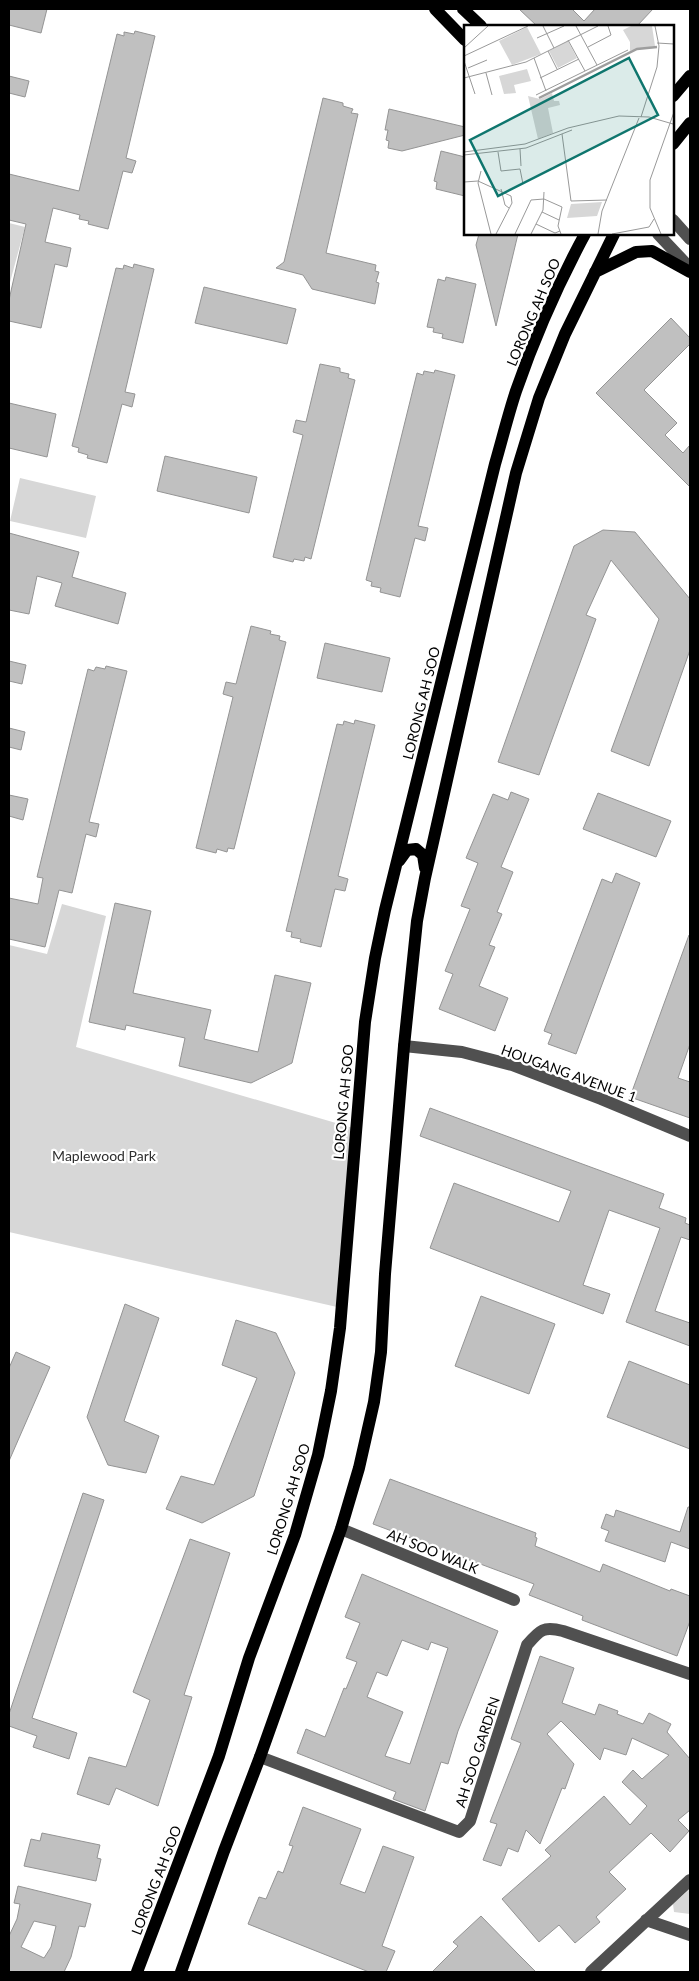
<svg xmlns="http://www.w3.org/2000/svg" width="699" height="1981" viewBox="0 0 699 1981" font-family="Lato,sans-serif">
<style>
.green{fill:#d7d7d7}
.building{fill:#c0c0c0;stroke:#949494;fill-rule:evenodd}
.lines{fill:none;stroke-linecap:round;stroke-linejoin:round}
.minor{stroke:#505050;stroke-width:12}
.major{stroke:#000;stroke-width:12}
.labels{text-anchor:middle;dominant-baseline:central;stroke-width:4.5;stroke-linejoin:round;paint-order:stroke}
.street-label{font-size:14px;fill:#000;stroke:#fff}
.park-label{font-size:14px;fill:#2e2e2e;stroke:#fff}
.inset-river{fill:none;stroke:#9e9e9e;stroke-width:2.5}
.inset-road{fill:none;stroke:#999;stroke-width:1}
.view{fill:#0f766e;fill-opacity:0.15;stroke:#0f766e;stroke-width:2.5}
.inset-edge{fill:none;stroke:#000;stroke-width:2.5}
</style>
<rect width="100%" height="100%" fill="#fff"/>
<path class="green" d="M 9,223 L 25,227 L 9,286 Z
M 20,478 L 96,496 L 86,538 L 10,521 Z
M 62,904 L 106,916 L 76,1047 L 353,1128 L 337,1307 L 9,1232 L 9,945 L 47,954 Z
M 690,1889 L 690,1914 L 674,1912 L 673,1904 Z"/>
<path class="building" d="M 9,9 L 47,9 L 41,33 L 9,25 Z
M 519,9 L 572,9 L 584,21 L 595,9 L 653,9 L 637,26 L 537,26 Z
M 135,31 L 155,36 L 126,158 L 136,161 L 132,173 L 123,171 L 108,229 L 88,224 L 89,221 L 79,219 L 80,215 L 53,208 L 45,242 L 71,248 L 67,267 L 55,264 L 41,328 L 9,321 L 9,300 L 26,224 L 9,220 L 9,174 L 79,191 L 117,34 L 124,36 L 124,32 L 134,34 Z
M 9,76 L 29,81 L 25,97 L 9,93 Z
M 323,98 L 343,103 L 343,106 L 353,109 L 351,113 L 358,114 L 326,253 L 376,265 L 375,271 L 379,272 L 376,282 L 379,283 L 375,304 L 312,289 L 303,275 L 276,268 L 284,262 Z
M 389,109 L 465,127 L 465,135 L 402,151 L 388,148 L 389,141 L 386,140 L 388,130 L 385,130 Z
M 441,151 L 465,157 L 465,196 L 436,189 L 437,182 L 434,181 Z
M 479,234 L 518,234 L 496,326 L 476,245 Z
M 134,264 L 154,269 L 125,392 L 135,394 L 132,407 L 122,404 L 107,463 L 87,458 L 88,455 L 78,452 L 79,448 L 72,446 L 116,268 L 123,269 L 124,265 L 133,268 Z
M 446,277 L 476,284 L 463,343 L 442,338 L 443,334 L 433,332 L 434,328 L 427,327 L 438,279 L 445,281 Z
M 204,287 L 296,309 L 287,344 L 195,323 Z
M 671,318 L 690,338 L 690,344 L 644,390 L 677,423 L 665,435 L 683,453 L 690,445 L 690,487 L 596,393 Z
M 320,364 L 340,368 L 340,372 L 349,374 L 348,378 L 355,380 L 311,559 L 305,557 L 304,561 L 294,559 L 293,562 L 273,557 L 303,435 L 293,432 L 296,420 L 306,422 Z
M 435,370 L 455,375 L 418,526 L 428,528 L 425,541 L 415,538 L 400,597 L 380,592 L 381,588 L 371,586 L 372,582 L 366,580 L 417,373 L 423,375 L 424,371 L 434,373 Z
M 9,403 L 56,414 L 47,457 L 9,448 Z
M 165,456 L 257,477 L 249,513 L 157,491 Z
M 603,530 L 635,532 L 690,599 L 690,650 L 649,766 L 611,751 L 659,619 L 611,560 L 586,615 L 596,619 L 539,775 L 498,762 L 574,546 Z
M 9,533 L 79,552 L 72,577 L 126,593 L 118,624 L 55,606 L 62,583 L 37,576 L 29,614 L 9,610 Z
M 251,626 L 271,631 L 270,634 L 280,636 L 279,640 L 286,642 L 234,849 L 228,848 L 227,852 L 217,849 L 216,853 L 196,848 L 233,697 L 223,694 L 226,682 L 236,684 Z
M 325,643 L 390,658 L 382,692 L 317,678 Z
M 9,661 L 26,665 L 22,684 L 9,681 Z
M 106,666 L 127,671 L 89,822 L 99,824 L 96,837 L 86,834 L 72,893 L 59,890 L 45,947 L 9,939 L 9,898 L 38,904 L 43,878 L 37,877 L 88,669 L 94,671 L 96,667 L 105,669 Z
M 355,720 L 375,725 L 338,876 L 348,879 L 345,891 L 335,889 L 321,947 L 300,942 L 301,939 L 291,937 L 292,932 L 286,931 L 337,724 L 343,725 L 344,721 L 354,724 Z
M 9,728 L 25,732 L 21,750 L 9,747 Z
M 511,792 L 529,799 L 501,867 L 513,872 L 497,912 L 502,914 L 489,945 L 495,947 L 479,986 L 508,998 L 495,1031 L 439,1009 L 453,974 L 445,971 L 470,909 L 461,906 L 478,863 L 466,858 L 493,794 L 508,800 Z
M 598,793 L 671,821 L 656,857 L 583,829 Z
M 9,795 L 28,799 L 23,820 L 9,816 Z
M 616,873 L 640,883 L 576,1054 L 548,1044 L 552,1034 L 544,1031 L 602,879 L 612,883 Z
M 115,903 L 151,911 L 133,993 L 211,1010 L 204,1039 L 258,1052 L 275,975 L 311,983 L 292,1063 L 251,1083 L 179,1066 L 185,1038 L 126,1025 L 125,1030 L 89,1022 Z
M 689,935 L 690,935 L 690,1044 L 678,1078 L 690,1082 L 690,1118 L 630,1097 Z
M 430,1108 L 664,1194 L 659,1208 L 686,1218 L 685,1223 L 690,1225 L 690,1240 L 681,1237 L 655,1311 L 690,1323 L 690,1346 L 626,1322 L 660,1228 L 609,1210 L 583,1285 L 610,1294 L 603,1314 L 430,1248 L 454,1183 L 559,1222 L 571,1191 L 420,1136 Z
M 481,1296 L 555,1324 L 529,1394 L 455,1366 Z
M 125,1304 L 159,1318 L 124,1421 L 159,1436 L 146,1473 L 108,1465 L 87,1417 Z
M 236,1320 L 276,1333 L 295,1373 L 254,1496 L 202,1523 L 166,1509 L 181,1476 L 214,1485 L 257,1378 L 222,1365 Z
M 16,1352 L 50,1367 L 9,1461 L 9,1368 Z
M 629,1361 L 690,1385 L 690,1449 L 607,1417 Z
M 390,1479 L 536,1533 L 535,1537 L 537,1538 L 535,1546 L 600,1572 L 603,1564 L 670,1591 L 671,1589 L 690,1596 L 690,1621 L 677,1656 L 582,1620 L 583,1616 L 529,1595 L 534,1584 L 373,1524 Z
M 83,1493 L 104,1500 L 32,1718 L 77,1733 L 69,1759 L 33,1747 L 37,1736 L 9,1726 L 9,1714 Z
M 688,1507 L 690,1507 L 690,1549 L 671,1542 L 665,1562 L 605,1541 L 609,1531 L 601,1528 L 606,1514 L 614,1517 L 616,1510 L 680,1532 Z
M 190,1539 L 230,1553 L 184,1695 L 192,1697 L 158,1806 L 116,1788 L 109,1805 L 77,1794 L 89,1757 L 126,1767 L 150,1700 L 133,1692 Z
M 362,1574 L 498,1631 L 458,1731 L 448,1764 L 441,1762 L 425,1811 L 393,1799 L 396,1792 L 297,1753 L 306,1729 L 325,1737 L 344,1688 L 346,1689 L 357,1662 L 346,1658 L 360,1623 L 345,1617 ZM 402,1640 L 428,1650 L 431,1642 L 448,1648 L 410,1764 L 385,1756 L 403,1712 L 367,1697 L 377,1672 L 387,1676 Z
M 540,1656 L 574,1668 L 562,1703 L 595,1715 L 599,1704 L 618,1711 L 617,1714 L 643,1724 L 649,1713 L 671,1724 L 667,1732 L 690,1759 L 690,1810 L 678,1820 L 689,1831 L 670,1852 L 651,1833 L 609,1872 L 626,1889 L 596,1917 L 600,1922 L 575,1943 L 559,1925 L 539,1942 L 502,1899 L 551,1856 L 545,1850 L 604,1796 L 630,1825 L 647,1806 L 622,1782 L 633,1770 L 642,1779 L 669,1755 L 632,1738 L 626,1755 L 604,1748 L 600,1760 L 561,1721 L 547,1734 L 574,1764 L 565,1789 L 562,1788 L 540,1844 L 526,1830 L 518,1852 L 508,1848 L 501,1866 L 483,1860 L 497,1824 L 490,1822 L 521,1743 L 511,1739 Z
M 303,1807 L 361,1829 L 340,1884 L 365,1893 L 383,1846 L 414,1857 L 382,1946 L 395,1951 L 386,1972 L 369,1972 L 248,1924 L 259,1897 L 266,1899 L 278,1871 L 283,1873 L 293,1846 L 289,1845 Z
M 42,1833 L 100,1845 L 97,1858 L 101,1859 L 96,1881 L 24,1866 L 31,1839 L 40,1841 Z
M 18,1886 L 91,1904 L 85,1927 L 79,1926 L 71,1957 L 64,1972 L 9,1972 L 9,1936 L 17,1919 L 20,1904 L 14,1903 ZM 34,1921 L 56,1926 L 51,1947 L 44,1958 L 21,1947 Z
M 481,1916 L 517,1953 L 536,1972 L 432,1972 L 458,1946 L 453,1942 Z"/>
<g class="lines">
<path class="minor" d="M 673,220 L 690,239
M 658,234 L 690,268
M 404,1046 L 462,1052 L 512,1065 L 601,1099 L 690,1136
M 341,1529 L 514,1600
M 260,1757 L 459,1832 L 470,1821 L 527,1645 C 540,1630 543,1626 563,1631 L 690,1674
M 646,1920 L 690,1935
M 591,1972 L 690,1880"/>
<path class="major" d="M 435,9 L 465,40
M 463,9 L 481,26
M 673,96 L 690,76
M 673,144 L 690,123
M 595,272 L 636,252 L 652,251 L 690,272
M 399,861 L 407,850 L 416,849 L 423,855 L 425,868
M 137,1972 L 219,1756 L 249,1658 L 295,1535 L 318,1455 L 331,1391 L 340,1328 L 365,1022 L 375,958 L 385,910 L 495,464 C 502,440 508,415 516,391 C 535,336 558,284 585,234
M 181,1972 L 224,1851 L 260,1757 L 341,1529 L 359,1468 L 374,1402 L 381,1352 L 385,1274 L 404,1046 L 417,921 L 425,878 L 516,473 L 539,398 L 565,334 L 614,234"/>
</g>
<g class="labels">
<g class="street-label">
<text transform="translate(533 312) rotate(-67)">LORONG AH SOO</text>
<text transform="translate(421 703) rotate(-76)">LORONG AH SOO</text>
<text transform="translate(569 1073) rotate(20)">HOUGANG AVENUE 1</text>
<text transform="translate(343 1102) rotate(-85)">LORONG AH SOO</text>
<text transform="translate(288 1499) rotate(-73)">LORONG AH SOO</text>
<text transform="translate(433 1551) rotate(22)">AH SOO WALK</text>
<text transform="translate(477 1752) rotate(-72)">AH SOO GARDEN</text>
<text transform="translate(156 1880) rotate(-69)">LORONG AH SOO</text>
</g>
<g class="park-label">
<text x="104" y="1155">Maplewood Park</text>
</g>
</g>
<g transform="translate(464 25)">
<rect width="210" height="210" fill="#fff"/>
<path d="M 167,1 L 188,1 L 191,21 L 166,26 L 166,17 L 159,5 ZM 63,2 L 77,29 L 48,40 L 35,16 ZM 104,16 L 113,33 L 94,43 L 85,26 ZM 63,44 L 67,56 L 50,60 L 52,68 L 40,69 L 35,51 ZM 88,68 L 90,76 L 95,76 L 96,80 L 84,83 L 89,108 L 74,114 L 64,71 L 76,74 ZM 138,177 L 133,191 L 103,193 L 107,179 Z" fill="#d7d7d7"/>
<path class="inset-river" d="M 75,73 L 173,24 L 193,22"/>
<path class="inset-road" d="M 79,1 L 90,23M 112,1 L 133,40M 73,13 L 100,1M 104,15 L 121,46M 193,18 L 210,19M 124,22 L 147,10 L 144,1M 0,23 L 24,1M 84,26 L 93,44M 0,31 L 64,1M 70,33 L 82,66M 0,36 L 11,69M 4,43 L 23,35M 22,48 L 28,70M 0,53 L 62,37 L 134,1M 76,53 L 115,34M 72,70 L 164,25M 177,92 L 193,42 L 195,21 L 191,1M 98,109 L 107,176 L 143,175M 56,124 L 57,141M 0,127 L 61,119 L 104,103 L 155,91 L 185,92 L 209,99M 34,127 L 37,146 L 56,144 L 59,159M 0,130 L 62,123 L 108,105M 17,146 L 14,158 L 27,209M 0,157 L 14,156 L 47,171 L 48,178 L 32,209M 37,164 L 41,180 L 45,183M 78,187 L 95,195M 72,199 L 91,208 L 96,206M 51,209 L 67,175 L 80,174 L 98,182 L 94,201 L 97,209M 67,209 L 79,185 L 80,167M 134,209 L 138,186 L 175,93M 148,209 L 185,202 L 190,194M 197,209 L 186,183 L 186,155 L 210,87"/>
<path class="view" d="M 165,33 L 194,90 L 34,171 L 6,115 Z"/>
<rect width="210" height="210" class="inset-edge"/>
</g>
<rect width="699" height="1981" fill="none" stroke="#000000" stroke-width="20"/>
</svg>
